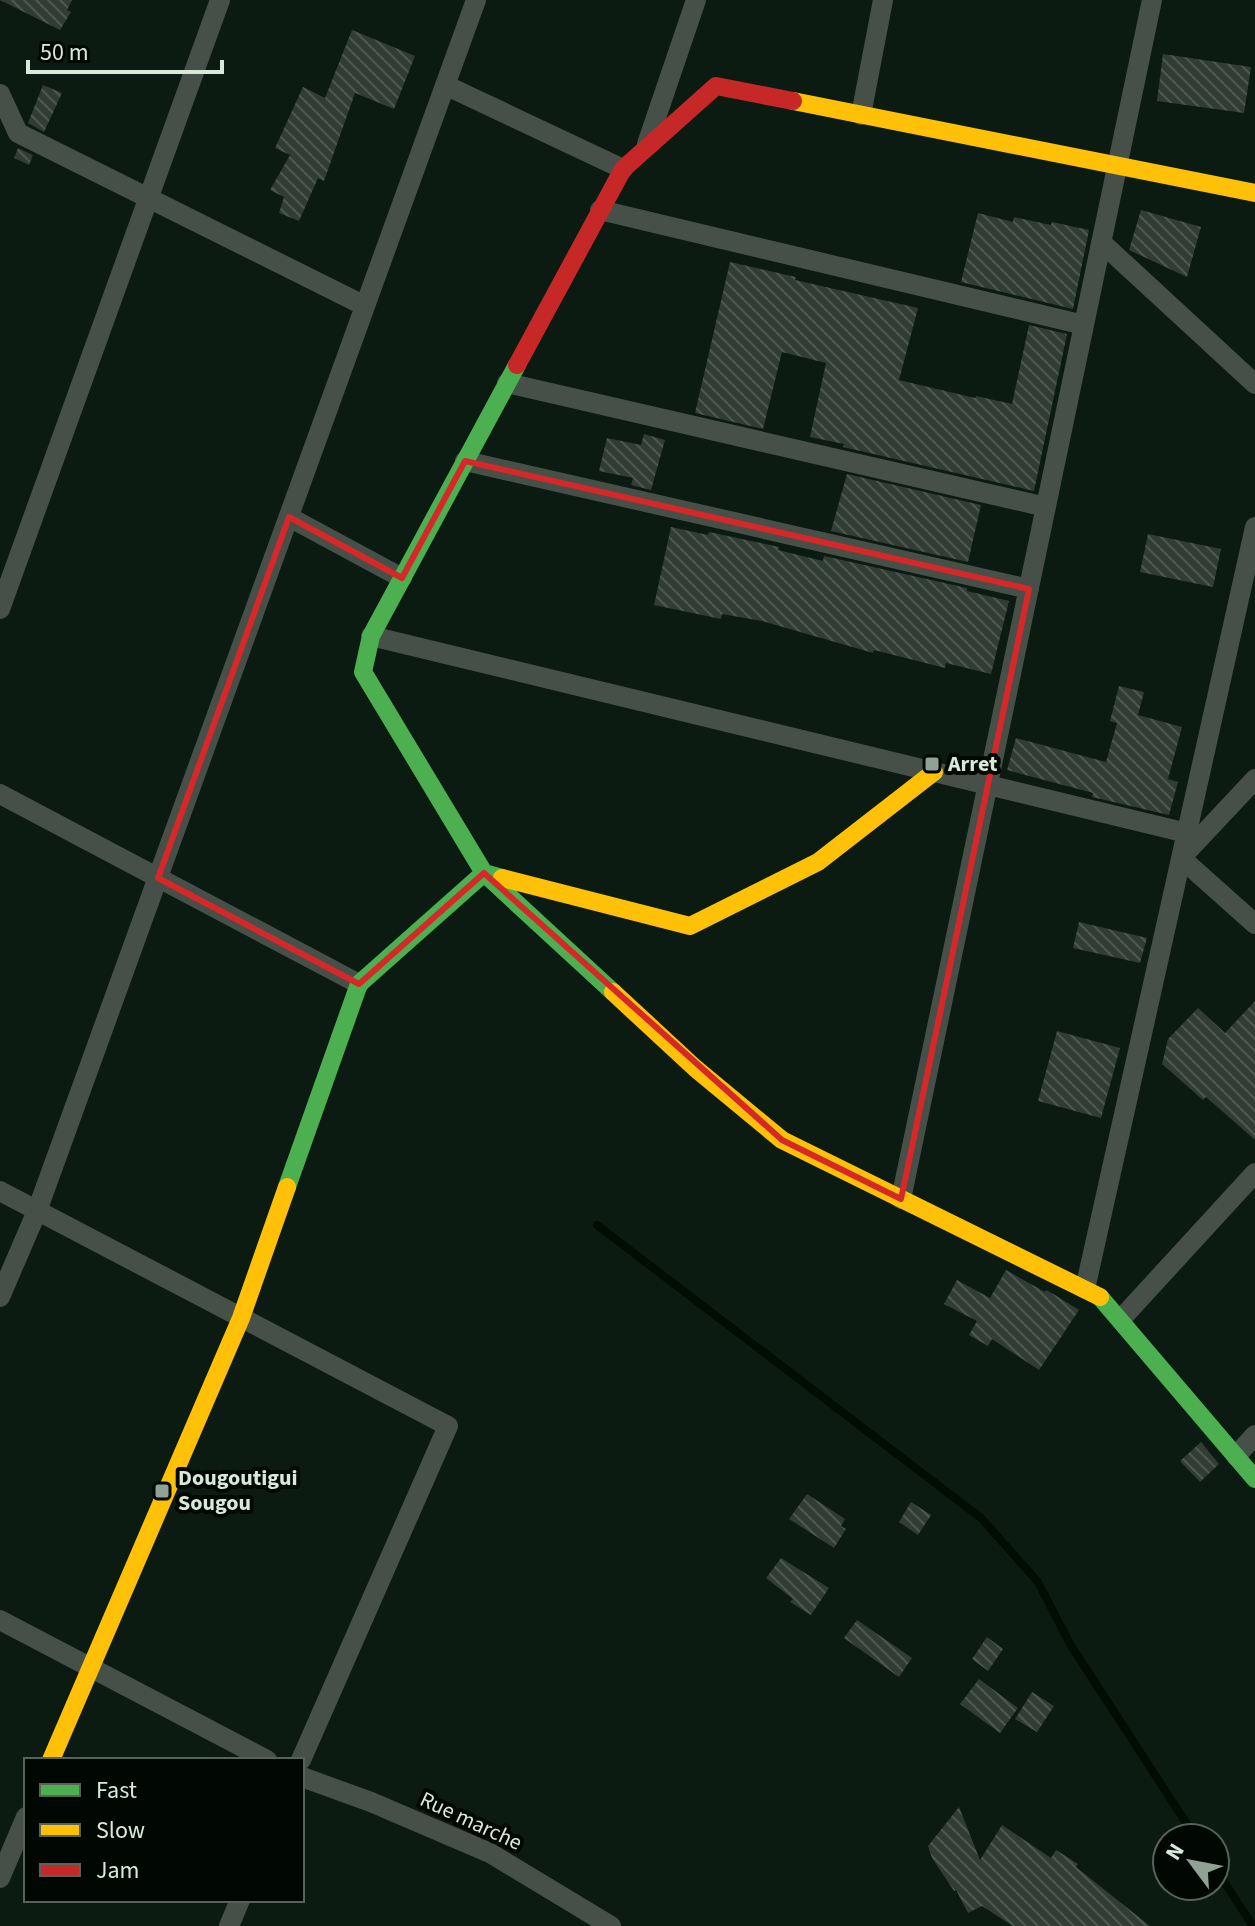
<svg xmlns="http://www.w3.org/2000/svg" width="1255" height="1926" viewBox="0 0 1255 1926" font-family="'Source Sans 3',sans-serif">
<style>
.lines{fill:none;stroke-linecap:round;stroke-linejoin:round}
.stream{stroke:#010c02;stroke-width:8}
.building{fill:url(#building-back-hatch)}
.street{stroke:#465048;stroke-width:20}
.fast{stroke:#4caf50;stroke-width:18}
.slow{stroke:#ffc107;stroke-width:18}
.jam{stroke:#c62828;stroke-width:18}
.marked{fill:none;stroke:#d62828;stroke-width:6;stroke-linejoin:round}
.poi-dot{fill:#90a195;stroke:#010803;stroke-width:3}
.labels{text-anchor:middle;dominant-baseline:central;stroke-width:8;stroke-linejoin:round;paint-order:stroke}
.poi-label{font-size:22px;font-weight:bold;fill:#d8e9dc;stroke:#010803;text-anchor:start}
.street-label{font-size:22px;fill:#d8e9dc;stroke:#010803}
</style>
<defs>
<pattern id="building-back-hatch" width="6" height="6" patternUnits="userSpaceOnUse" patternTransform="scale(2)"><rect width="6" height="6" fill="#303c34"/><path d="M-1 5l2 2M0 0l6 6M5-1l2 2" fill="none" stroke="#4d5851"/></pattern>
</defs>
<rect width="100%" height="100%" fill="#0b1b11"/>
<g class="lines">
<path class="stream" d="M 597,1225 L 981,1518 L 1038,1582 L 1070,1644 L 1196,1838
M 1215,1868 L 1253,1926"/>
</g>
<path class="building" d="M 0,0 L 72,0 L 67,10 L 71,12 L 60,30 Z
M 352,30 L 415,56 L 394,109 L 355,93 L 324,181 L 318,178 L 299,221 L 279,213 L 284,197 L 270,190 L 290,155 L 275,148 L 303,87 L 325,98 Z
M 1163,54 L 1251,67 L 1244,113 L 1157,101 Z
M 43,85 L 62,93 L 44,132 L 28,123 Z
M 18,148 L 33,155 L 29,165 L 14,158 Z
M 1141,210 L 1201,227 L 1187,277 L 1129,250 Z
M 978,213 L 1013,222 L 1014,217 L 1051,225 L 1052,222 L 1089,230 L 1073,309 L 961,282 Z
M 730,262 L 796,277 L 795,280 L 918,308 L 899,380 L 975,398 L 976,396 L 1012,404 L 1029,325 L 1067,334 L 1034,491 L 843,447 L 844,444 L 810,437 L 826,363 L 782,352 L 763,429 L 695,413 Z
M 644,434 L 665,440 L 651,490 L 631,485 L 633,478 L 599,471 L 607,438 L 641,445 Z
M 847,474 L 981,505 L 968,562 L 831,531 Z
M 671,527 L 708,535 L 709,532 L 779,547 L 778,550 L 823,561 L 824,556 L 967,588 L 967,591 L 1009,601 L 991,674 L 946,663 L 945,668 L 874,650 L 873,653 L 762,621 L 722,614 L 721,619 L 654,605 Z
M 1148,534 L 1221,549 L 1213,587 L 1140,572 Z
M 1119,686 L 1144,692 L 1138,715 L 1182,727 L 1168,779 L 1178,782 L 1169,815 L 1092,797 L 1093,793 L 1007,770 L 1016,738 L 1106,762 L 1117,723 L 1110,721 Z
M 1079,922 L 1147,938 L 1140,963 L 1073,948 Z
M 1255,1001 L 1255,1140 L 1206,1097 L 1203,1100 L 1162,1064 L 1168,1039 L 1198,1008 L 1225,1033 Z
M 1057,1031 L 1120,1048 L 1101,1118 L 1038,1101 Z
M 1006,1270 L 1045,1292 L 1046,1290 L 1055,1295 L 1079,1310 L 1039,1370 L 992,1339 L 988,1346 L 969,1335 L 977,1321 L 944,1304 L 957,1280 L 990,1298 Z
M 1201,1442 L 1219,1464 L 1200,1482 L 1180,1461 Z
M 807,1494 L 845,1519 L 841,1526 L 846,1529 L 834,1548 L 789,1519 Z
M 911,1502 L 931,1515 L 918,1535 L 899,1522 Z
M 781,1558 L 829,1588 L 811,1615 L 790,1602 L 793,1599 L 766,1578 Z
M 857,1620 L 912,1658 L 899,1677 L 844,1638 Z
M 987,1637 L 1003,1649 L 988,1671 L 972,1659 Z
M 979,1679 L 1018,1708 L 1000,1733 L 960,1704 Z
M 1032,1692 L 1054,1706 L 1037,1732 L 1015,1719 Z
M 959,1807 L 980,1860 L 1002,1825 L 1051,1858 L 1056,1850 L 1078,1864 L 1076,1867 L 1150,1926 L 1013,1926 L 982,1906 L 968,1913 L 956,1890 L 954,1891 L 932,1858 L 928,1846 Z"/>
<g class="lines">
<path class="street" d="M 445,85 L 623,169
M 0,94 L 18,133 L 365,306
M 861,115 L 883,0
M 647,144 L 696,0
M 600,210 L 1084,325
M 1101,242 L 1255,384
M 507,383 L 1046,507
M 465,461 L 1029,589
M 289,517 L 402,578
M 0,609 L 220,0
M 371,636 L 1187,833
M 0,794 L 359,984
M 1181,858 L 1255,779
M 1181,858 L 1255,924
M 0,1191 L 448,1426 L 301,1760
M 901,1199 L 1152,0
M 1085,1289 L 1255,527
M 0,1297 L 37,1211 L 476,0
M 1121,1319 L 1255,1173
M 1236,1456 L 1255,1435
M 0,1620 L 267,1760
M 302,1777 L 371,1802 L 490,1853 L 611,1926
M 0,1878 L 26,1817
M 229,1926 L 240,1900"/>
<path class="fast" d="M 517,365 L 371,636 L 363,672 L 484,873 L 613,992
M 287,1187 L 359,984 L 484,873 L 502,878
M 1100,1297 L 1255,1479"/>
<path class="slow" d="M 793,101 L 1255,193
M 502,878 L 690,926 L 818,862 L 934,772
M 613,992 L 695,1068 L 782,1140 L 1100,1297
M 51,1760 L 241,1318 L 287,1187"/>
<path class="jam" d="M 517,365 L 623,169 L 716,86 L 793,101"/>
</g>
<path class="marked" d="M 465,461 L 1029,589 L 901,1199 L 782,1140 L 484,873 L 359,984 L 158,878 L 289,517 L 402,578 Z"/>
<g class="poi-dot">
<rect x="924" y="756" width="16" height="16" rx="4"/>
<rect x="154" y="1483" width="16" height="16" rx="4"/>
</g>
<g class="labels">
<g class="poi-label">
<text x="948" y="764">Arret</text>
<text x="178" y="1478">Dougoutigui<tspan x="178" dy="25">Sougou</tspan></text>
</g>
<g class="street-label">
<text transform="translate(471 1821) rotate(25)">Rue marche</text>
</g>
</g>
<rect x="24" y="1758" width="280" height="144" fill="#010803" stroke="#57625a" stroke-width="2"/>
<rect x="40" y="1784" width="40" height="12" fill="#4caf50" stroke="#57625a" stroke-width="2"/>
<text x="96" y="1798" font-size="24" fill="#d8e9dc">Fast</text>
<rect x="40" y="1824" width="40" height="12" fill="#ffc107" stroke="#57625a" stroke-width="2"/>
<text x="96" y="1838" font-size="24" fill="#d8e9dc">Slow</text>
<rect x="40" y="1864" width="40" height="12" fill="#c62828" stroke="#57625a" stroke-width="2"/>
<text x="96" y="1878" font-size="24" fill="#d8e9dc">Jam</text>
<g transform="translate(1191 1862) rotate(302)"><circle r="38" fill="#010803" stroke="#57625a" stroke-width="2"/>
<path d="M0-6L14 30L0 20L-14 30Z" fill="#90a195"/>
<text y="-12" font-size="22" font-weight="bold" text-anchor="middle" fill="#d8e9dc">N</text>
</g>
<path d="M28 60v12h194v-12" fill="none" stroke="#d8e9dc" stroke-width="4"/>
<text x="40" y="60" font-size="24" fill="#d8e9dc" stroke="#010803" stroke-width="6" paint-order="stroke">50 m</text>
</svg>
